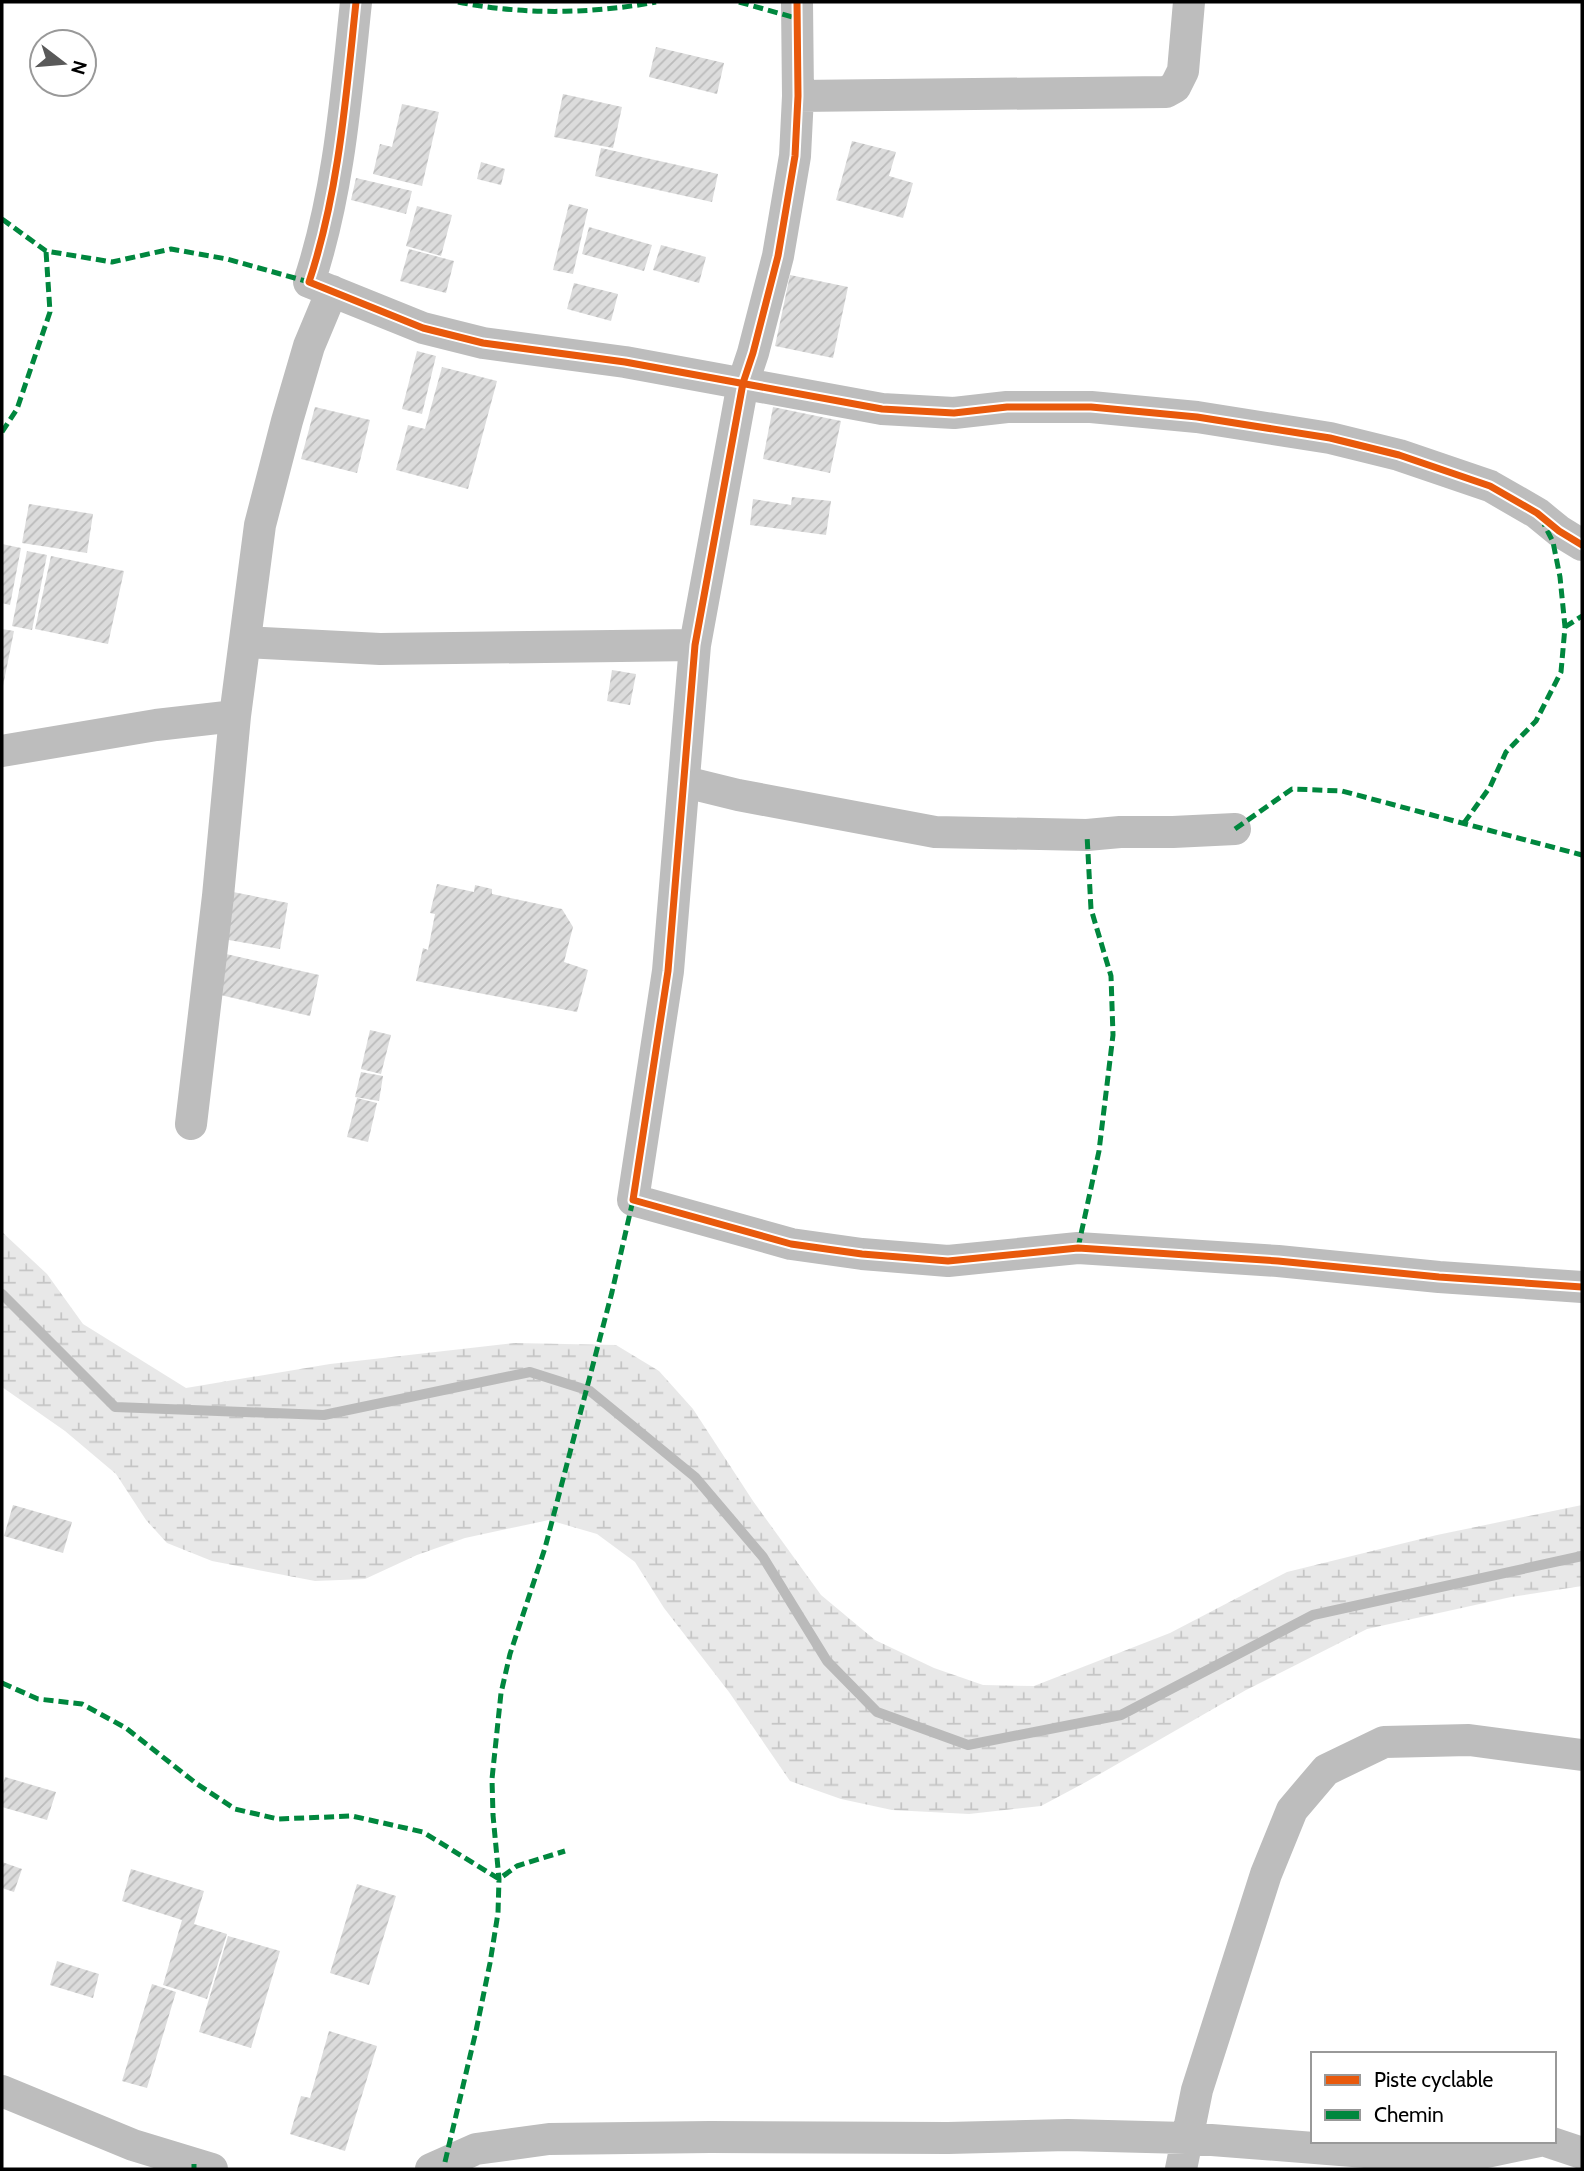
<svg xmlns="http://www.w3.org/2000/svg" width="1584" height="2171" viewBox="0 0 1584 2171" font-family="Cabin,sans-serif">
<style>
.wetland{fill:url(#wetland-marsh)}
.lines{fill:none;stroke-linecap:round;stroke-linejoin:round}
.stream{stroke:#bababa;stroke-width:10}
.building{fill:url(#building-hatch)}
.street{stroke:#bdbdbd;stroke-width:32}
.quiet{stroke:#00873e;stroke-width:5;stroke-dasharray:10 5;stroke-linecap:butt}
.cycleway-casing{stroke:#fff;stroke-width:11}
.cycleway{stroke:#e8590c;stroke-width:7}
</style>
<defs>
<pattern id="wetland-marsh" width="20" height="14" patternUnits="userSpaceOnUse" patternTransform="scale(1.75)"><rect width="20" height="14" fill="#e8e8e8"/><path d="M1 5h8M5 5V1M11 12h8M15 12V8" fill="none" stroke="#c5c5c5"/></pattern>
<pattern id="building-hatch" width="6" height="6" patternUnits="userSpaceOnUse" patternTransform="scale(1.75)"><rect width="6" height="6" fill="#dcdcdc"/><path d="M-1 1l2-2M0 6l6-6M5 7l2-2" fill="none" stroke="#bbb"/></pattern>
</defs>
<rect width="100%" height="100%" fill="#fff"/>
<path class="wetland" d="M 2,1232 L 47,1274 L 83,1324 L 186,1388 L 330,1364 L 514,1343 L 616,1345 L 659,1371 L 693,1409 L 753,1501 L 821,1595 L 875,1640 L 934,1668 L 983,1685 L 1034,1686 L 1170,1633 L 1287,1572 L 1437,1535 L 1582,1505 L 1582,1586 L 1511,1597 L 1367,1629 L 1246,1690 L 1086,1782 L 1041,1806 L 969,1814 L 892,1810 L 841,1799 L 790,1781 L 729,1692 L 664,1608 L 635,1562 L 597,1534 L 549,1520 L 465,1538 L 417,1555 L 365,1579 L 315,1581 L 212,1561 L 167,1543 L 146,1520 L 116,1474 L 65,1431 L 2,1387 Z"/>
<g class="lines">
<path class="stream" d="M 2,1294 L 115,1407 L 324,1415 L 530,1372 L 590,1391 L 695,1477 L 763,1557 L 827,1661 L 877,1712 L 968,1745 L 1121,1715 L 1313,1615 L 1582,1556"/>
</g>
<path class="building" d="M 656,47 L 724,63 L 717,94 L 649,77 Z
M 563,94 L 622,107 L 613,148 L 554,137 Z
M 402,104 L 439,112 L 422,186 L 373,174 L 380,144 L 392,147 Z
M 852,141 L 896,152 L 889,176 L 913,183 L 903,218 L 836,200 Z
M 601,148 L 718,174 L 712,202 L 595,176 Z
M 481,162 L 505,169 L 501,185 L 477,179 Z
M 356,178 L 412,191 L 406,214 L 351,200 Z
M 569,204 L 588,209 L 573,274 L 553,270 Z
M 417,206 L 452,215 L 441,256 L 406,246 Z
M 589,227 L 652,245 L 644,271 L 582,254 Z
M 661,245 L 706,257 L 699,283 L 653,270 Z
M 409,249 L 454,261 L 446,293 L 400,281 Z
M 790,275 L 848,287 L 833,358 L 775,346 Z
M 574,283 L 618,294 L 611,321 L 567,309 Z
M 417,351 L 436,356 L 422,414 L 402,409 Z
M 442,367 L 497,381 L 468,489 L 396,470 L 408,425 L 425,429 Z
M 315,407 L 370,420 L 357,473 L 301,459 Z
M 773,407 L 841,421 L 830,473 L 763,459 Z
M 792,497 L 831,501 L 826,535 L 750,525 L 753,499 L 791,505 Z
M 29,504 L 93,514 L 87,553 L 22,543 Z
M 2,544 L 21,548 L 10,605 L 2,603 Z
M 27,551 L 47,555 L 32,630 L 12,626 Z
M 51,556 L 124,571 L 108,644 L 35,629 Z
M 2,629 L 14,631 L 3,686 L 2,686 Z
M 612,670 L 636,674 L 630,705 L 607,701 Z
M 437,884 L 474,892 L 475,885 L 492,889 L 492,894 L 562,909 L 573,927 L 564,962 L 588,970 L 577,1012 L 416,981 L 423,948 L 428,950 L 435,914 L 430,913 Z
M 233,892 L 288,903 L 280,949 L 223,939 Z
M 226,954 L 319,975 L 310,1016 L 216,994 Z
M 370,1030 L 391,1035 L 381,1074 L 361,1069 Z
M 361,1072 L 383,1076 L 379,1101 L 355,1097 Z
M 357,1098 L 377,1103 L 368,1142 L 347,1137 Z
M 13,1505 L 72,1522 L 63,1553 L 4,1536 Z
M 5,1777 L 56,1792 L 47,1820 L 2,1807 L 2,1788 Z
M 2,1862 L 22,1869 L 14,1892 L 2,1888 Z
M 131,1869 L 204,1891 L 194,1924 L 227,1934 L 207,1999 L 163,1985 L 182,1920 L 122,1901 Z
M 357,1884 L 396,1896 L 369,1985 L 330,1973 Z
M 228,1936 L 280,1951 L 251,2048 L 199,2032 Z
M 57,1961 L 99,1974 L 93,1998 L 50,1985 Z
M 152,1984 L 176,1992 L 147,2088 L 122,2081 Z
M 329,2031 L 377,2046 L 345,2151 L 290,2134 L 301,2096 L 310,2098 Z"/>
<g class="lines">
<path class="street" d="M 356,2 C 346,96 339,192 309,282 L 423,328 L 483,343 L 625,362 L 882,409 L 954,413 L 1007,407 L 1091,407 L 1197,417 L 1330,438 L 1399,455 L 1490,486 L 1537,513 L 1559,531 L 1582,545
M 797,2 L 798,96 L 795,156 L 778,256 L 753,353 L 743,383 L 695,645 L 668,971 L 633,1200 L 791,1244 L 862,1254 L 948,1261 L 1078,1248 L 1278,1261 L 1439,1277 L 1582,1287
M 798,96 L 1166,92 L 1175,87 L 1183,71 L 1189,2
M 246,642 L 380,649 L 695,645
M 2,751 L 156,725 L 235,716
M 685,782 L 738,795 L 935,832 L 1087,835 L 1120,832 L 1173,832 L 1235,829
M 191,1124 L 218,896 L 235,716 L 260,525 L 287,421 L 309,346 L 332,291
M 2,2091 L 133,2145 L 212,2169
M 1546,2141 L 1582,2153
M 431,2169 L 476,2149 L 549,2139 L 710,2137 L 948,2138 L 1068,2135 L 1186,2138 L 1378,2153 L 1486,2152 L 1539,2141
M 1181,2169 L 1197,2090 L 1266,1874 L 1292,1810 L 1326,1770 L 1384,1742 L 1469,1740 L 1582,1755"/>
<path class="quiet" d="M 458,2 C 523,15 591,14 656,2
M 739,2 L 796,18
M 2,219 L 46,251 L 112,262 L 171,249 L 227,259 L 309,282
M 2,432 L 17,409 L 50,312 L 46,251
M 1565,627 L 1582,616
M 1464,823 L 1490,787 L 1506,752 L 1536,721 L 1561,672 L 1565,627 L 1560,577 L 1553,542 L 1544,524
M 1235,829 L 1292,789 L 1342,791 L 1582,855
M 1078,1248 L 1099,1151 L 1113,1035 L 1111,976 L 1091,909 L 1087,835
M 2,1683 L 38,1699 L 82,1704 L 126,1728 L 197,1784 L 235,1809 L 278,1819 L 352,1816 L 423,1832 L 499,1879 L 517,1866 L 565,1851
M 445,2162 L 476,2031 L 490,1963 L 498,1913 L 499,1879 L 493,1815 L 492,1779 L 501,1693 L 510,1654 L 545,1548 L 612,1292 L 633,1200
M 194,2169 L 194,2164"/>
<defs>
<path id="cycleway" d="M 356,2 C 346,96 339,192 309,282 L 423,328 L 483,343 L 625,362 L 882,409 L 954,413 L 1007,407 L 1091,407 L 1197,417 L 1330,438 L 1399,455 L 1490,486 L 1537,513 L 1559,531 L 1582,545
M 797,2 L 798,96 L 795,156 L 778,256 L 753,353 L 743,383 L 695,645 L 668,971 L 633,1200 L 791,1244 L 862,1254 L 948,1261 L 1078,1248 L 1278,1261 L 1439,1277 L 1582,1287"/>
</defs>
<use href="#cycleway" class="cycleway-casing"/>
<use href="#cycleway" class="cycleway"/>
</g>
<rect width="1584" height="2171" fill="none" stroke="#000000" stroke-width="7"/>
<rect x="1311" y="2052" width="245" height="91" fill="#ffffff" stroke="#999999" stroke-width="2"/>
<rect x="1325" y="2075" width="35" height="10" fill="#e8590c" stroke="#999999" stroke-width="2"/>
<text x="1374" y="2087" font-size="21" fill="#000000">Piste cyclable</text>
<rect x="1325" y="2110" width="35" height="10" fill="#00873e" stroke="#999999" stroke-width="2"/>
<text x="1374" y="2122" font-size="21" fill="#000000">Chemin</text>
<g transform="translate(63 63) rotate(106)"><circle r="33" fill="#ffffff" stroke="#999999" stroke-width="2"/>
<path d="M0-5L12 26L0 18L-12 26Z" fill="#595959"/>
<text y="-10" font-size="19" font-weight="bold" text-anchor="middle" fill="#000000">N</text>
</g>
</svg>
